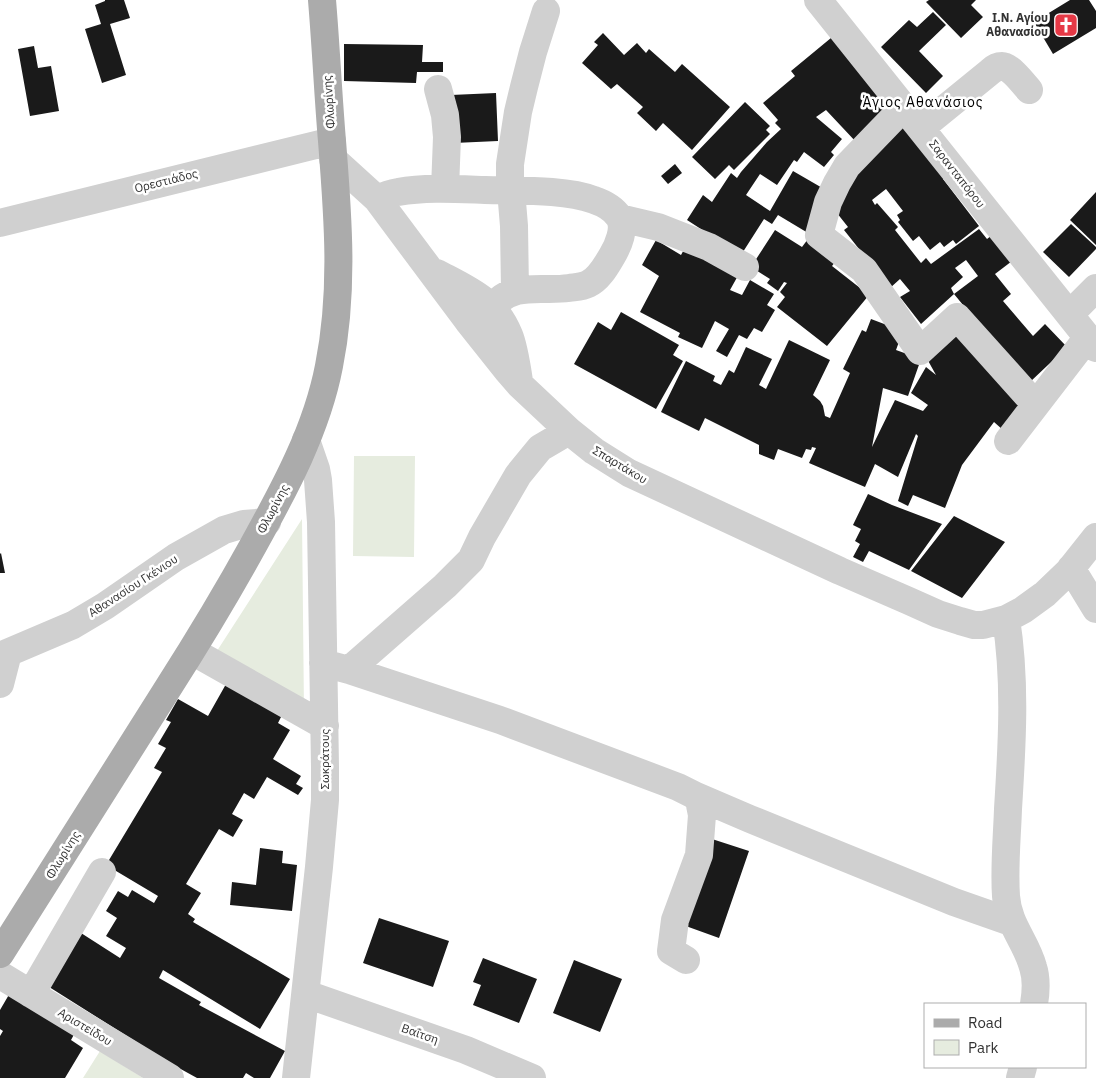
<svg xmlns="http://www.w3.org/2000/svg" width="1096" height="1078" font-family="'IBM Plex Sans',sans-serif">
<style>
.green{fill:#e6ecdf}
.building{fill:#1a1a1a}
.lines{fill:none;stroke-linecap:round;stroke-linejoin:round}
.minor{stroke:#d0d0d0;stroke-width:28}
.major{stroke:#ababab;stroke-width:28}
.labels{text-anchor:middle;stroke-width:5;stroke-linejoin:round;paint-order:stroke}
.poi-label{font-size:12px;font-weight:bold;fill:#333;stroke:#fff;text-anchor:end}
.street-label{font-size:12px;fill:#333;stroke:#fff}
.neighbourhood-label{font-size:14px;letter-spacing:1px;fill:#000;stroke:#fff}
</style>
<rect width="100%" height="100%" fill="#fff"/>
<!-- green -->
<path class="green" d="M354 456H415L414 557 353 556Z
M302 519 304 712 215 654Z
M100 1051 143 1078H83Z"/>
<!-- building -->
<path class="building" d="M105 0H124L130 18 110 24 126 75 102 83 85 29 101 24 95 5 105 1Z
M929 0H976L971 5 983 17 961 38 926 2Z
M1070 0H1089L1096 11V28L1053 54 1034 22Z
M933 12 946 25 919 51 943 76 926 93 881 47 909 20 917 27Z
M603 33 624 55 637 43 646 53 649 49 675 72 682 64 730 107 692 150 663 123 656 131 637 113 643 107 617 84 611 89 582 63 598 45 594 42Z
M837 33 900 105 857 143 826 110 816 117 842 139 831 152 834 155 824 167 804 152 797 162 794 160 777 185 760 174 746 195 770 211 793 171 831 193 808 233 778 215 772 224 764 219 741 255 687 220 703 195 712 202 731 173 737 178 741 172 767 142 781 129 775 123 778 120 763 103 795 76 791 71Z
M344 44 423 45 422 62H443V72H417L416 83 344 81Z
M34 46 38 68 51 66 59 111 30 116 18 49Z
M496 93 498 141 454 143 451 95Z
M745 102 770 126 766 130 770 134 734 170 729 165 715 179 692 157Z
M905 125 946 177 943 179 979 226 956 244 953 240 944 247 940 242 930 250 919 236 913 241 898 222 900 220 897 215 903 211 886 189 872 200 875 205 877 203 898 227 895 230 921 263 926 258 931 264 979 229 987 239 996 232 1016 258 995 274 1011 294 1003 301 1033 336 1045 324 1067 347 1030 382 977 322 954 294 978 276 966 260 955 268 963 277 951 288 954 294 921 324 900 297 910 291 900 279 890 288 844 230 848 227 829 203 836 191Z
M675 164 682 173 668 184 661 176Z
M1096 192V245L1070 220Z
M1071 224 1096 247V249L1069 277 1043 252Z
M775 230 802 247 808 239 839 257 832 266 869 295 827 346 777 307 785 297 780 292 787 283 784 282 778 291 767 283 770 279 751 267Z
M656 240 681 255 687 244 740 272 730 290 742 295 750 280 774 294 767 305 775 310 762 332 754 328 747 339 739 335 727 357 716 351 729 329 715 321 702 348 678 337 680 333 640 312 659 276 642 265Z
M621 312 679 345 673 355 683 361 656 409 574 364 598 322 611 330Z
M871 319 900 330V339L896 350 921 359 908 396 883 388 872 447 895 400 923 411 928 405 911 393 926 367 936 375 926 357 955 328 1028 400 1003 430 994 422 962 465 945 508 913 495 908 506 898 501 918 436 916 434 898 477 875 464 865 487 809 463 816 448 812 447 811 450 806 449 802 458 778 449 774 460 759 454V445L705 418 699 431 661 412 686 361 715 376 713 381 721 385 729 370 734 373 746 347 772 359 759 385 766 389 789 340 830 360 813 395 820 401 823 406 825 416 830 418 850 373 843 369 862 330 866 332Z
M868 494 892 505 942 524 909 570 869 551 863 562 853 557 860 544 855 541 861 529 853 525Z
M954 516 1005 542 962 598 911 571Z
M1 553 5 573H0V554Z
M230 677 285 709 278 723 290 730 273 759 301 776 296 784 303 788 298 795 267 777 254 799 244 793 232 814 243 820 233 837 219 829 186 884 201 893 188 914 195 919 193 922 290 979 260 1029 163 970 159 978 201 1002 199 1005 285 1051 270 1078H254L246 1073 243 1078H197L168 1062 46 985 81 933 120 958 126 948 106 936 117 918 106 911 118 891 128 897 132 890 154 903 158 896 106 865 162 772 154 768 166 748 158 744 171 722 166 720 178 699 208 716Z
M712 839 749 851 719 938 683 925Z
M260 848 283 851 282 863 297 865 292 911 230 905 232 882 256 885Z
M379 918 449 941 433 987 363 963Z
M483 958 537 979 519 1023 473 1005 481 985 473 982Z
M574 960 622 979 600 1032 553 1013Z
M14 986 77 1029 71 1040 83 1048 65 1078H0V1036L3 1031 0 1029V1010Z"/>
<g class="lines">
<!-- minor -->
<path class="minor" d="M818 0 1096 348
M438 89 445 115 447 137 445 189
M904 107 847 166 837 183 828 202 819 235 864 270 920 351 957 317 1035 404
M921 128 991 71C994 68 997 66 1002 66 1010 66 1023 83 1029 90
M333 159 377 199 468 321 507 370 520 385 569 431 594 451 629 473 840 571 909 601 938 614 960 621 974 625H983L1006 619 1023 610 1045 594 1069 571 1096 537
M377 199C383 196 391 193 398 192 426 187 457 189 485 190 517 191 565 189 594 200 603 203 613 208 619 217 626 228 618 246 612 256 606 266 599 279 588 284 582 287 576 287 569 288 540 292 514 281 492 307
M620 218 658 227 709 247 745 267
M0 223 332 141
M437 273C469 290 495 300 509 335 514 347 517 368 519 381
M515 290 514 226 510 178V164L518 112 524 87 533 52 546 11
M1070 314 1096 288
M1008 441 1088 337
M1071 568 1096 609
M1006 619C1016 681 1012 746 1008 809 1007 838 1004 867 1006 896 1008 925 1026 941 1033 967 1037 979 1036 992 1034 1004
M192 651 325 726
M0 656 73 625 105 606 176 557 224 530 244 524 267 522
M323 663 349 670 500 720 678 787 694 795 699 800 702 815 699 855 675 920 671 951 686 960
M349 670 445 586 471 560 482 537 518 475 540 448 569 431
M0 684 8 653
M694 795 750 819 954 902 1011 922
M0 975 170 1078
M31 994 102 872
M306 994 466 1050 532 1078
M296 1078 319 867 325 800V767L321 522 318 480 316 469 306 440
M1020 1078 1023 1067"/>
<!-- major -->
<path class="major" d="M0 954C56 865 112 777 168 688 198 641 227 593 254 544 285 488 317 429 329 366 344 291 338 217 332 141 328 94 326 47 322 0"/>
</g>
<!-- icons -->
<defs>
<g id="church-square" transform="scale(1.25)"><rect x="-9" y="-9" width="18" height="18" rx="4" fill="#e63946" stroke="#fff"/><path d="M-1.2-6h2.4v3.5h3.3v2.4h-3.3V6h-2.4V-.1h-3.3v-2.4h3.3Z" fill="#fff"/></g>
</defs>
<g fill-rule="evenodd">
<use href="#church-square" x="1066" y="25"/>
</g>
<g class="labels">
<!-- poi labels -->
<g class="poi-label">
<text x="1048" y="22">Ι.Ν. Αγίου<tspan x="1048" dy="14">Αθανασίου</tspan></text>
</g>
<!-- street labels -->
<g class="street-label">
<text transform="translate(329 102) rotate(-94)" y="4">Φλωρίνης</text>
<text transform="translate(957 174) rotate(52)" y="4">Σαρανταπόρου</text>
<text transform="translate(166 181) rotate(-14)" y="4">Ορεστιάδος</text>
<text transform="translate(620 465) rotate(31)" y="4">Σπαρτάκου</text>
<text transform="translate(273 509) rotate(-62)" y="4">Φλωρίνης</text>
<text transform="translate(133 586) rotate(-33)" y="4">Αθανασίου Γκένιου</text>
<text transform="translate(325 759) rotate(-90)" y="4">Σωκράτους</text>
<text transform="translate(63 855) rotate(-58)" y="4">Φλωρίνης</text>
<text transform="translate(85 1027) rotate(31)" y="4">Αριστείδου</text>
<text transform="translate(420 1034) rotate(19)" y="4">Βαΐτση</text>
</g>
<!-- neighbourhood labels -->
<g class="neighbourhood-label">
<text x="923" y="107">Άγιος Αθανάσιος</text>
</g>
</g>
<!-- legend -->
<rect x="924" y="1003" width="162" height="65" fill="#ffffff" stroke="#adadad"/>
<rect x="934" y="1019" width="25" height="8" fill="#ababab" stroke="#adadad"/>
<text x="968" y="1028" font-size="15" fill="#333333">Road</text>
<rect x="934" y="1040" width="25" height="15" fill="#e6ecdf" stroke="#adadad"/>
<text x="968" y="1053" font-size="15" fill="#333333">Park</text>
</svg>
